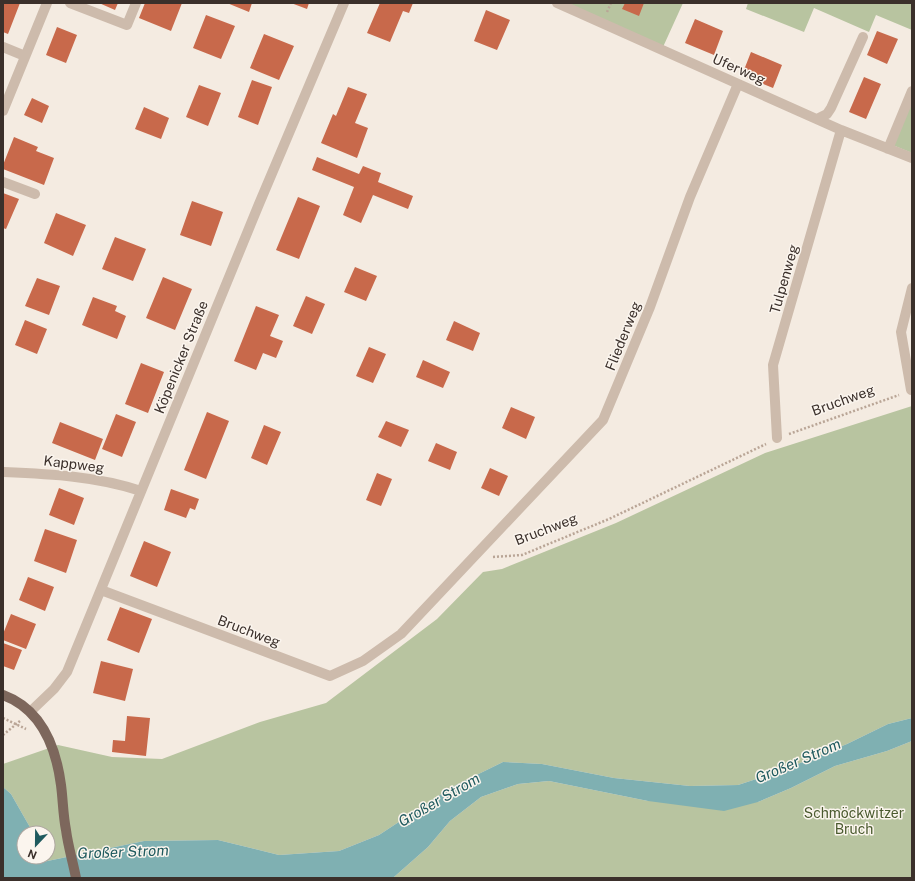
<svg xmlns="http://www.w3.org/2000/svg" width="915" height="881" font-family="'Public Sans',sans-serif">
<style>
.green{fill:#b8c4a0}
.water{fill:#7fb0b2}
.building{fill:#c8694b}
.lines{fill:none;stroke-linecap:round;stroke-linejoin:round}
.path{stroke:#b9a596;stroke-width:2.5;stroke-dasharray:2 2;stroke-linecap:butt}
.minor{stroke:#cdbbac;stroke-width:10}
.major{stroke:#7d675c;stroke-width:10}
.labels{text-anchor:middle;stroke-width:3;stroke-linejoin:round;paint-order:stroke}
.street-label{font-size:14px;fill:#3b302b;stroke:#fbf5ee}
.park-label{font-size:14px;fill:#4a5a2e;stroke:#fbf5ee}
.water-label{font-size:15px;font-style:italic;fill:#1f5a5e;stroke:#fbf5ee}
</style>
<rect width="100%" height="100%" fill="#f4ebe1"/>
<!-- green -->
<path class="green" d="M562 3H683L663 47Z
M748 3H912V30L876 15 869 32 814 8 804 32 746 9Z
M912 89V153L890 144Z
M912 406V718L888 724 847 744 778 772 738 785 690 786 614 778 542 764 503 762 452 787 379 835 339 851 279 855 218 840 144 841 33 864V857H48V833H31V829L11 794 3 787V764L58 745 112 757 162 759 260 722 326 703 437 619 483 572 502 569 616 523 765 453Z
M912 741V878H299L394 877 428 847 450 821 481 797 518 784 549 781 648 801 758 802 791 788 835 766 887 751Z"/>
<!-- water -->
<path class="water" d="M912 718V741L887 751 835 766 791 788 758 802 724 811 648 801 549 781 518 784 481 797 450 821 428 847 394 877 299 878H177L152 877 146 878H3V787L11 794 31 829V833H24V857H33V864L144 841 218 840 279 855 339 851 379 835 452 787 503 762 542 764 614 778 690 786 738 785 778 772 847 744 888 724Z"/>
<!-- building -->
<path class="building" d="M3 3H20L8 34 3 32Z
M99 3H118L115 10Z
M145 3H182L171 31 139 18Z
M227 3H252L249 12Z
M291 3H309L307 9Z
M380 3H413L409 13 403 11 390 42 367 33Z
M625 3H644L639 16 622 9Z
M486 10 510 20 497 50 474 41Z
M206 15 235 26 221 59 193 48Z
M695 19 723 31 714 55 685 43Z
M57 27 77 35 66 63 46 55Z
M877 31 898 39 887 64 867 55Z
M264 34 294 46 279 80 250 68Z
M751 52 782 65 773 88 742 75Z
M864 77 881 84 866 119 849 112Z
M252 80 272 87 258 125 238 117Z
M199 85 221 93 208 126 186 117Z
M348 87 367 94 355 123 368 128 357 158 321 143 333 114 336 116Z
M32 98 49 106 42 123 24 115Z
M144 107 169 118 161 139 135 129Z
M14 137 38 147 36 151 54 158 44 185 3 169V165Z
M317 157 359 174 363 166 381 173 378 182 413 196 408 209 373 195 361 223 343 215 354 187 312 170Z
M3 193 19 199 6 229 3 228Z
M298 197 320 206 299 259 276 250Z
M192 201 223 212 211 246 180 235Z
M56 213 86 225 73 256 44 243Z
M115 237 146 249 133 281 102 269Z
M355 267 377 276 366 301 344 292Z
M163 277 192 289 175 330 146 318Z
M37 278 60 286 49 315 25 306Z
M306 296 325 304 312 334 293 326Z
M93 297 117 306 115 311 126 316 117 339 82 325Z
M256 306 279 315 270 336 283 341 276 358 263 353 256 370 234 361Z
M25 320 47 329 37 354 15 345Z
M454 321 480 333 473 351 446 340Z
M369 347 386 354 373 383 356 376Z
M423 360 450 372 443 388 416 377Z
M141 363 164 372 148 413 125 404Z
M511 407 535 417 526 439 502 428Z
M207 412 229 421 206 479 184 470Z
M116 414 136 422 122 457 102 449Z
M386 421 409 430 401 447 378 437Z
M60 422 103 439 95 460 52 443Z
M264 425 281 432 267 465 251 458Z
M436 443 457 452 450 470 428 461Z
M490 468 508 476 499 496 481 488Z
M377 473 392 479 381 506 366 500Z
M59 488 84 498 74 525 49 515Z
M171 489 199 499 195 510 190 508 186 518 164 510Z
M45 529 77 540 66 573 34 561Z
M144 541 171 552 157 587 130 576Z
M28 577 54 587 45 611 19 600Z
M120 607 152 619 139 653 107 640Z
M11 614 36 624 26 649 3 640V634Z
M3 643 22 650 14 670 3 666Z
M101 661 133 669 125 701 93 693Z
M127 716 150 718 146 756 112 752 113 740 125 741Z"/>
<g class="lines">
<!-- path -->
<path class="path" d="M607 12 611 3
M789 434 899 395
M493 557 522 555 609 519 766 444
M3 718 26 729
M3 735 20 721"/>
<!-- minor -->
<path class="minor" d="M70 3 127 25 136 3
M557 3 841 130 912 158
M3 47 25 56
M3 111 47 3
M817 119 827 114 831 108 863 37
M888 149 912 91
M3 182 35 194
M911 390 901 332 912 288
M777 438 773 365 841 130
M3 472C49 474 97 476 141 491
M101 590 330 676 363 661 401 634 603 420 650 307 690 197 738 84
M31 711 54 689 67 672 259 204 344 3"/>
<!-- major -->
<path class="major" d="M3 695C41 709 56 747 61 785 63 800 63 815 66 830 68 846 73 862 76 878"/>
</g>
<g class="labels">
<!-- street labels -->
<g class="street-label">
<text transform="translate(739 69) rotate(24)" y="5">Uferweg</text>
<text transform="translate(784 279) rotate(-74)" y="5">Tulpenweg</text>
<text transform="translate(623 336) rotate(-68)" y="5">Fliederweg</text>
<text transform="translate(181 357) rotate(-68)" y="5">Köpenicker Straße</text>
<text transform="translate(843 400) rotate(-20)" y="5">Bruchweg</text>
<text transform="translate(74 464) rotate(7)" y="5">Kappweg</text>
<text transform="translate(546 529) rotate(-21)" y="5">Bruchweg</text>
<text transform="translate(249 631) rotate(21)" y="5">Bruchweg</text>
</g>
<!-- park labels -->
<g class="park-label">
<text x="854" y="818">Schmöckwitzer<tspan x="854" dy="16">Bruch</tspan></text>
</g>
<!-- water labels -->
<g class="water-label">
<text transform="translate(798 761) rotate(-23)" y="5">Großer Strom</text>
<text transform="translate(439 800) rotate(-30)" y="5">Großer Strom</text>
<text transform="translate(123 852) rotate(-2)" y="5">Großer Strom</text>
</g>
</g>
<!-- border -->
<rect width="915" height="881" fill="none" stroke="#3b302b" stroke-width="8"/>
<!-- north arrow -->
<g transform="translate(36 845) rotate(202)"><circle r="19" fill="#fbf5ee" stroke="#aea6a0"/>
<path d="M0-3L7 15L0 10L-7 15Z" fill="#1f5a5e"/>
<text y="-6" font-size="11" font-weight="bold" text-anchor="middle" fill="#3b302b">N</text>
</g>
</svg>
